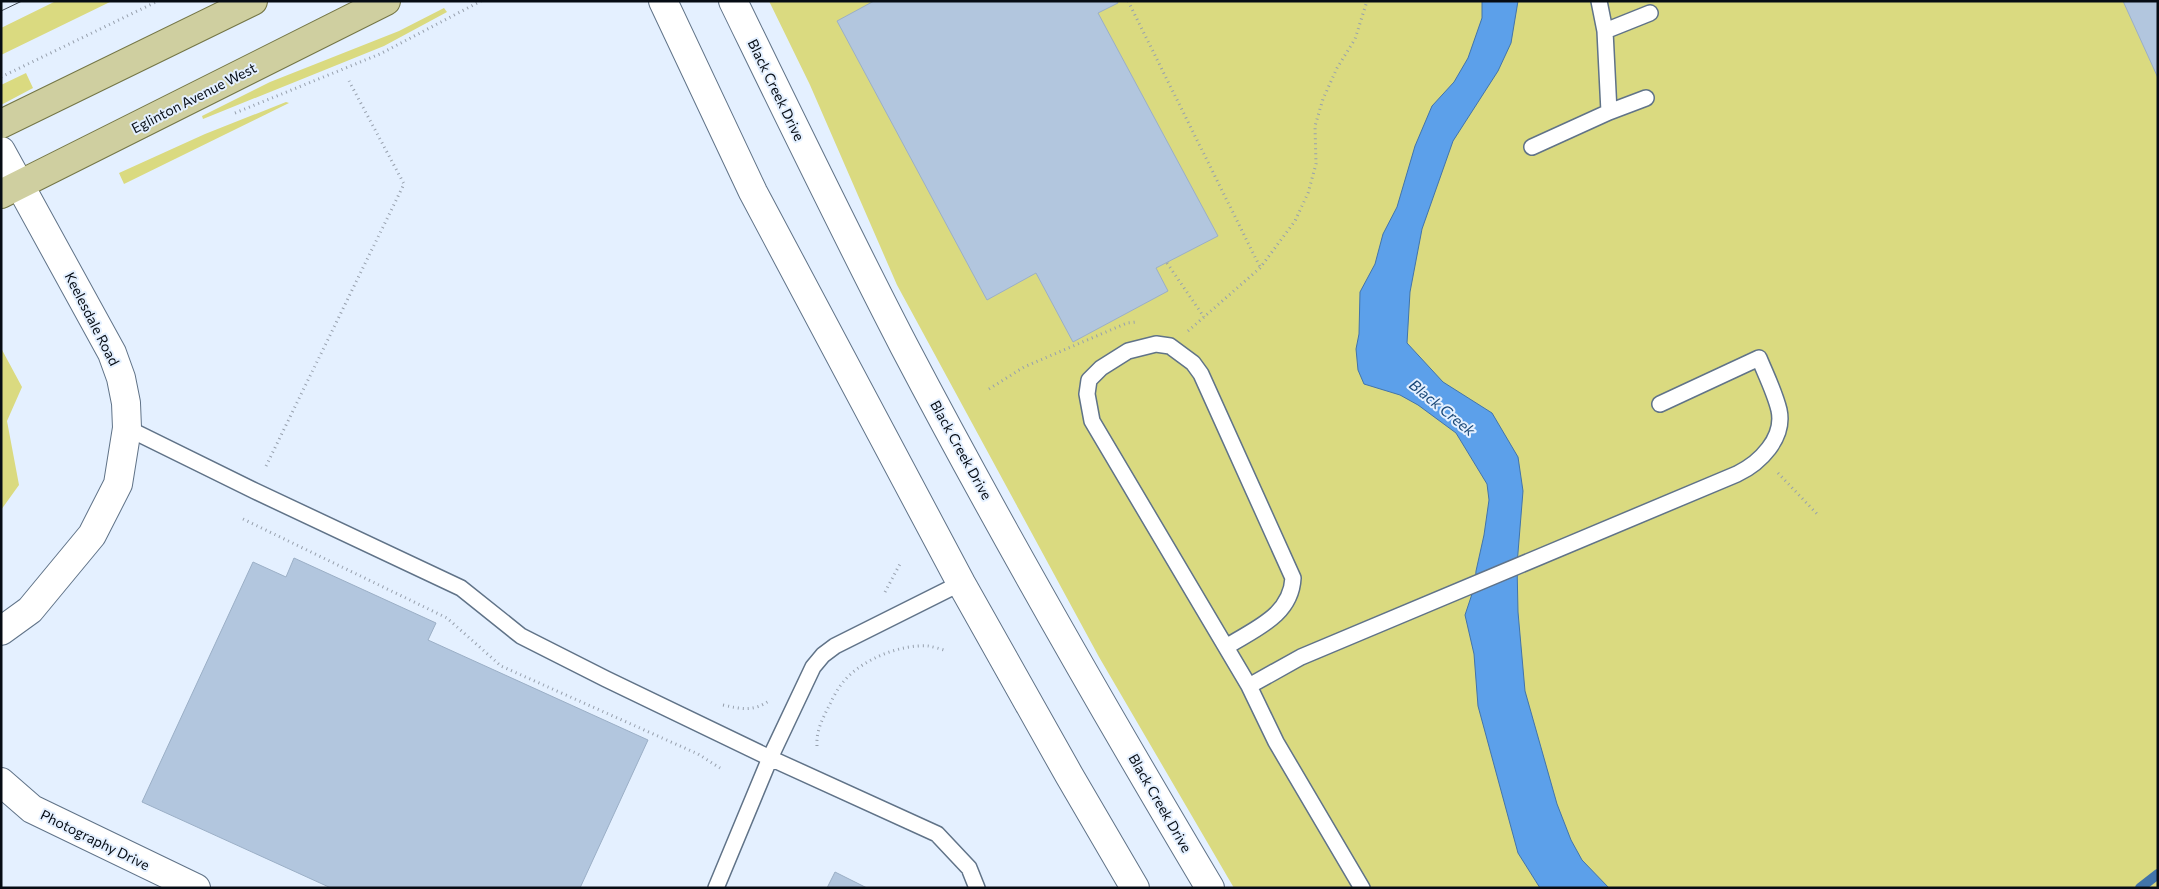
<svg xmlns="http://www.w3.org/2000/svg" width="2159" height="889" font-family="Commissioner,sans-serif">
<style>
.green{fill:#dada80}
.water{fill:#5ca0ea;stroke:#4274aa}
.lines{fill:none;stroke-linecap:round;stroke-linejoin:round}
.stream{stroke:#4274aa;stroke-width:10}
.building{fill:#b2c6de;stroke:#9bafc6}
.lane-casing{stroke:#607388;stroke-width:18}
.street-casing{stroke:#607388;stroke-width:30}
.secondary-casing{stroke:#607388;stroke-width:30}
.primary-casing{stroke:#747646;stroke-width:30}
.path{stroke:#97a0ad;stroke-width:3;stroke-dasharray:1 4;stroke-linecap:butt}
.lane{stroke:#fff;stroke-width:15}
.street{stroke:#fff;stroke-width:28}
.secondary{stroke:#fff;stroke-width:28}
.primary{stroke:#cfcfa0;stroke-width:28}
.tram{stroke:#424a53;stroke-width:1}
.labels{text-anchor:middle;stroke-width:4;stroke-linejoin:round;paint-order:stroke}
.street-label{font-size:14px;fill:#060c14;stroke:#e4f0ff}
.water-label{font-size:15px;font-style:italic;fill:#184777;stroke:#e4f0ff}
</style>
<rect width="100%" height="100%" fill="#e4f0ff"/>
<!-- green -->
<path class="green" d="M56 1H112L1 55V28Z
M769 1H2158V888H1234L1099 657 897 285 810 85Z
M444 8 447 12 384 46 203 119 202 116 270 82 399 31Z
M26 73 33 88 1 105V85Z
M286 102 289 103 124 184 119 173 205 134Z
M1 348 22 387 7 421 19 485 1 510Z"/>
<!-- water -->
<path class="water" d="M1482 1H1518L1511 43 1498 71 1453 141 1422 229 1410 292 1407 343 1443 382 1492 413 1518 457 1523 491 1517 565 1518 612 1525 691 1557 804 1571 840 1582 860 1609 888H1540L1518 853 1478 706 1474 654 1465 615 1475 585 1476 571 1484 535 1489 500 1487 484 1456 433 1418 405 1400 395 1364 384 1358 370 1356 349 1359 334 1360 292 1375 264 1383 234 1397 207 1415 146 1432 106 1454 82 1468 58 1482 18Z"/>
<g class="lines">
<!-- stream -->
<path class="stream" d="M2140 888 2158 874"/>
</g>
<!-- building -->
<path class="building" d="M874 1H1117L1118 3 1098 13 1218 236 1156 268 1168 291 1073 342 1036 273 987 300 837 21Z
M2123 1H2158V78Z
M294 558 436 623 428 640 648 740 580 888H331L142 802 253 562 286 577Z
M835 872 867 888H827Z"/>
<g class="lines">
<!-- lane casing -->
<g class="lane-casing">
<path id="lane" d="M1599 1 1605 31 1650 13
M1605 31 1609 112
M1532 147 1609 112 1646 98
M127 428 255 491 461 588 521 636 606 679 770 758 937 834 969 868 977 888
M1226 647C1254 629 1291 616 1293 578L1201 374 1193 363 1170 346 1156 344 1128 351 1101 368 1089 380 1087 394 1092 421 1249 686 1276 742 1362 888
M1249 686 1301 657 1737 474C1760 463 1785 438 1779 410 1775 393 1766 375 1759 358L1660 404
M716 888 770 758 813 667 823 655 835 646 961 583"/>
</g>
<!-- street casing -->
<g class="street-casing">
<path id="street" d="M1 151 112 353 121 378 126 403 127 428 118 484 92 535 30 610 1 631
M1 782 32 809 196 888"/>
</g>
<!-- secondary casing -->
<g class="secondary-casing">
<path id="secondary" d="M663 1 753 192 961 583 1069 775 1135 888
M733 1C789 116 845 232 904 346 1000 529 1104 710 1210 888"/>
</g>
<!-- primary casing -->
<g class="primary-casing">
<path id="primary" d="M1 124 253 1
M1 194 386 1"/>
</g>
<!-- path -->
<path class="path" d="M1128 1 1260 267
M1 77 158 1
M235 113 380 54 481 1
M1167 263 1204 317
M1188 331 1260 268 1295 221 1308 193 1316 164 1315 126 1323 99 1337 68 1355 39 1367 1
M989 389 1024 367 1127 323 1137 322
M266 466 404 184 349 81
M1778 473 1819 516
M243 519 447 618 501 666 698 754 720 768
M885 592 901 562
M723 705C741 709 754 712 770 700
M817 746C816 731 822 720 829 706 833 698 838 687 845 680 863 659 901 644 928 646 934 647 941 649 947 651"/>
<!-- lane -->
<use href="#lane" class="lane"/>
<!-- street -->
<use href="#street" class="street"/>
<!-- secondary -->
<use href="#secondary" class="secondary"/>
<!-- primary -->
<use href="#primary" class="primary"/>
<!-- tram -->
<path class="tram" d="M1 11 22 1"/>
</g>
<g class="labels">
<!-- street labels -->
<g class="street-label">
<text transform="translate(776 90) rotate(64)" y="5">Black Creek Drive</text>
<text transform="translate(194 98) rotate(-27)" y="5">Eglinton Avenue West</text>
<text transform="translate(92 319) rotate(63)" y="5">Keelesdale Road</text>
<text transform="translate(961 450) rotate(61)" y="5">Black Creek Drive</text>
<text transform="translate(1160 803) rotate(60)" y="5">Black Creek Drive</text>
<text transform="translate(95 840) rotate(26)" y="5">Photography Drive</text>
</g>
<!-- water labels -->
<g class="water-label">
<text transform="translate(1442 408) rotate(39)" y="5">Black Creek</text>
</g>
</g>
<!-- border -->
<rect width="2159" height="889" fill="none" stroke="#060c14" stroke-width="5"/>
</svg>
